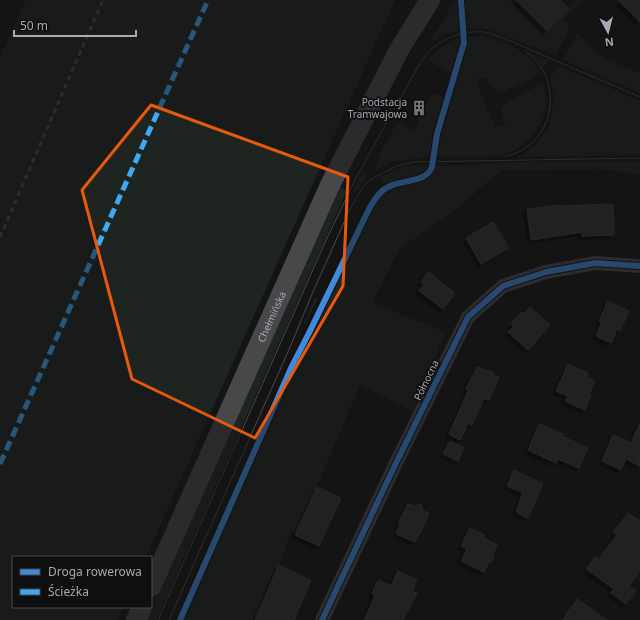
<svg xmlns="http://www.w3.org/2000/svg" width="640" height="620" font-family="'Noto Sans',sans-serif">
<style>
.green{fill:#1e2420}
.building{fill:#333336;stroke:#3d3e41;filter:url(#shadow)}
.lines{fill:none;stroke-linecap:round;stroke-linejoin:round}
.minor{stroke:#494a4d;stroke-width:14}
.secondary{stroke:#48484b;stroke-width:20}
.tram{stroke:#4a4b4d;stroke-width:1}
.rail{stroke:#4a4b4d;stroke-width:3;stroke-dasharray:5 4;stroke-linecap:butt}
.quiet{stroke:#3fa9f5;stroke-width:5;stroke-dasharray:10 5;stroke-linecap:butt}
.cycleway-casing{stroke:#0f0f10;stroke-width:8}
.cycleway{stroke:#408adc;stroke-width:6}
.marked{fill:none;stroke:#e8590c;stroke-width:3;stroke-linejoin:round}
.labels{text-anchor:middle;stroke-width:3.5;stroke-linejoin:round;paint-order:stroke}
.poi-label{font-size:10px;fill:#a7a9b4;stroke:#0f0f10;text-anchor:end}
.street-label{font-size:10px;fill:#a7a9b4;stroke:#0f0f10}
</style>
<defs>
<filter id="shadow"><feDropShadow dx="-3.5" dy="3.5" stdDeviation="0" flood-color="#0009"/></filter>
</defs>
<rect width="100%" height="100%" fill="#141415"/>
<!-- green -->
<path class="green" d="M26 0H395L146 557H13V607H123L117 620H0V58Z
M455 0H457L459 30 441 36 429 44Z
M463 0H510L518 9 522 6 547 31 569 9 568 8 575 0H584L564 19 570 27 556 55 494 32 486 29 465 28Z
M577 33 603 58 640 73V93L563 60Z
M482 36C498 39 519 47 530 59 533 63 536 68 539 73L531 79 503 92 492 87 485 77 476 80 495 128 505 124C504 119 500 114 501 109 503 101 535 88 543 83 555 119 527 155 490 157H436L439 134 467 46 466 37Z
M460 37 461 45 450 73 428 60C439 48 445 43 460 37Z
M528 51 549 61 543 68 538 61Z
M559 66 640 101V155L519 157 524 154 536 144 549 127 554 100 550 77Z
M432 93 444 97 433 134 429 157 391 162 376 171 374 170 380 153 396 125 398 123 414 130Z
M640 161V175L603 169 501 171 450 214 399 249 372 303 446 332 413 411 360 385 317 487 296 534 291 532 279 565 255 620H183C240 483 304 349 368 215 376 202 383 189 399 184 408 181 417 181 426 178L430 175 434 166 525 162Z
M410 166H427V171L422 174 397 179 386 185 380 177 399 168Z
M363 169 367 177 354 195 352 194Z
M340 187 347 190 156 620H147Z
M315 298 318 299 301 331Z"/>
<!-- building -->
<path class="building" d="M516 0H560L569 9 547 31Z
M618 0H640V22Z
M613 204 614 235 582 236V232L531 240 527 209 558 205V206Z
M493 222 509 248 481 264 466 238Z
M428 272 455 293 443 309 419 291 424 285 421 282Z
M608 301 629 311 620 331 617 329 611 343 596 336 602 322 599 321Z
M530 307 550 325 528 350 508 332 514 326 511 324 522 312 524 314Z
M568 364 588 373 586 377 595 381 589 394 591 395 585 410 565 401 568 396 556 391Z
M477 367 487 371 489 370 494 373 495 376 499 377 489 400 484 398 472 425 468 423 460 440 449 434 468 391 466 389Z
M640 423V466L626 459 621 470 602 461 613 435 631 443Z
M539 424 563 434 562 436 588 448 579 468 558 459 556 463 528 450Z
M450 441 464 447 458 461 443 454Z
M514 470 543 484 528 518 516 512 523 493 507 486Z
M317 487 341 498 319 546 295 535Z
M408 504 414 506 421 504 423 511 429 513 420 534H419L415 542 396 534 400 525 398 524Z
M628 513 640 521V571L629 586 636 591 626 604 611 593 614 589 586 569 595 557 599 559 617 535 613 532Z
M470 528 485 535 483 538 497 545 493 554 494 557 491 562 488 563 484 572 461 561 467 549 461 546Z
M279 565 311 580 294 620H255Z
M398 571 417 580 412 591 417 593 403 620H364L375 596 372 594 378 580 391 586Z
M577 599 586 605 607 620H562Z"/>
<g class="lines">
<!-- minor -->
<path class="minor" d="M322 620 396 463 468 317 503 286 546 272 595 263 640 266"/>
<!-- secondary -->
<g class="secondary">
<path id="s1" d="M151 587 330 185 399 50 430 0"/>
<path d="M136 620 142 607"/>
</g>
<!-- tram -->
<path class="tram" d="M506 156C542 149 559 110 546 77 542 66 534 58 525 51
M158 620 327 238 358 174 420 63C434 41 458 30 484 32 490 33 496 36 501 37L640 97
M169 620 291 345 312 294 350 209 364 185 375 177 397 166 414 162 640 158"/>
<!-- rail -->
<path class="rail" d="M0 237 103 0"/>
<!-- quiet -->
<path class="quiet" d="M0 464 208 0"/>
<!-- cycleway casing -->
<g class="cycleway-casing">
<path id="cycleway" d="M180 620 292 366 309 333 370 207C375 199 380 191 388 187 403 179 426 183 432 167L437 134 464 43 461 0
M322 620 396 463 468 317 503 286 546 272 595 263 640 266"/>
</g>
<!-- cycleway -->
<use href="#cycleway" class="cycleway"/>
</g>
<!-- marked area -->
<path d="M0 0H640V620H0ZM151 105 348 177 343 286 255 438 132 379 82 190Z" fill="#141415" fill-opacity=".55" fill-rule="evenodd"/>
<path class="marked" d="M151 105 348 177 343 286 255 438 132 379 82 190Z"/>
<!-- icons -->
<defs>
<g id="building-bare" transform="scale(1.2)"><path d="M-4-6H4V6H1V3H-1V6H-4ZM-2.5-4.3h1.7v1.8h-1.7ZM.8-4.3h1.7v1.8H.8ZM-2.5-1h1.7V.8h-1.7ZM.8-1h1.7V.8H.8Z" fill="#74757c" stroke="#0f0f10" stroke-width="2.5" paint-order="stroke"/></g>
</defs>
<g fill-rule="evenodd">
<use href="#building-bare" x="419" y="108"/>
</g>
<g class="labels">
<!-- poi labels -->
<g class="poi-label">
<text x="407" y="106">Podstacja<tspan x="407" dy="12">Tramwajowa</tspan></text>
</g>
<!-- street labels -->
<g class="street-label">
<text dy="4" stroke="none"><textPath href="#s1" startOffset="296">Chełmińska</textPath></text>
<text transform="translate(426 380) rotate(-64)" y="4">Północna</text>
</g>
</g>
<!-- legend -->
<rect x="12" y="556" width="140" height="52" fill="#0f0f10" stroke="#4c4d52"/>
<rect x="20" y="569" width="20" height="6" fill="#408adc" stroke="#4c4d52"/>
<text x="48" y="576" font-size="12" fill="#a7a9b4">Droga rowerowa</text>
<rect x="20" y="589" width="20" height="6" fill="#3fa9f5" stroke="#4c4d52"/>
<text x="48" y="596" font-size="12" fill="#a7a9b4">Ścieżka</text>
<!-- north arrow -->
<g transform="translate(608 32) rotate(173)" stroke="#0f0f10" stroke-width="3" paint-order="stroke">
<path d="M0-3L7 15L0 10L-7 15Z" fill="#a7a9b4"/>
<text y="-6" font-size="11" font-weight="bold" text-anchor="middle" fill="#a7a9b4">N</text>
</g>
<!-- scale -->
<path d="M14 30v6h122v-6" fill="none" stroke="#a7a9b4" stroke-width="2"/>
<text x="20" y="30" font-size="12" fill="#a7a9b4" stroke="#0f0f10" stroke-width="3" paint-order="stroke">50 m</text>
</svg>
